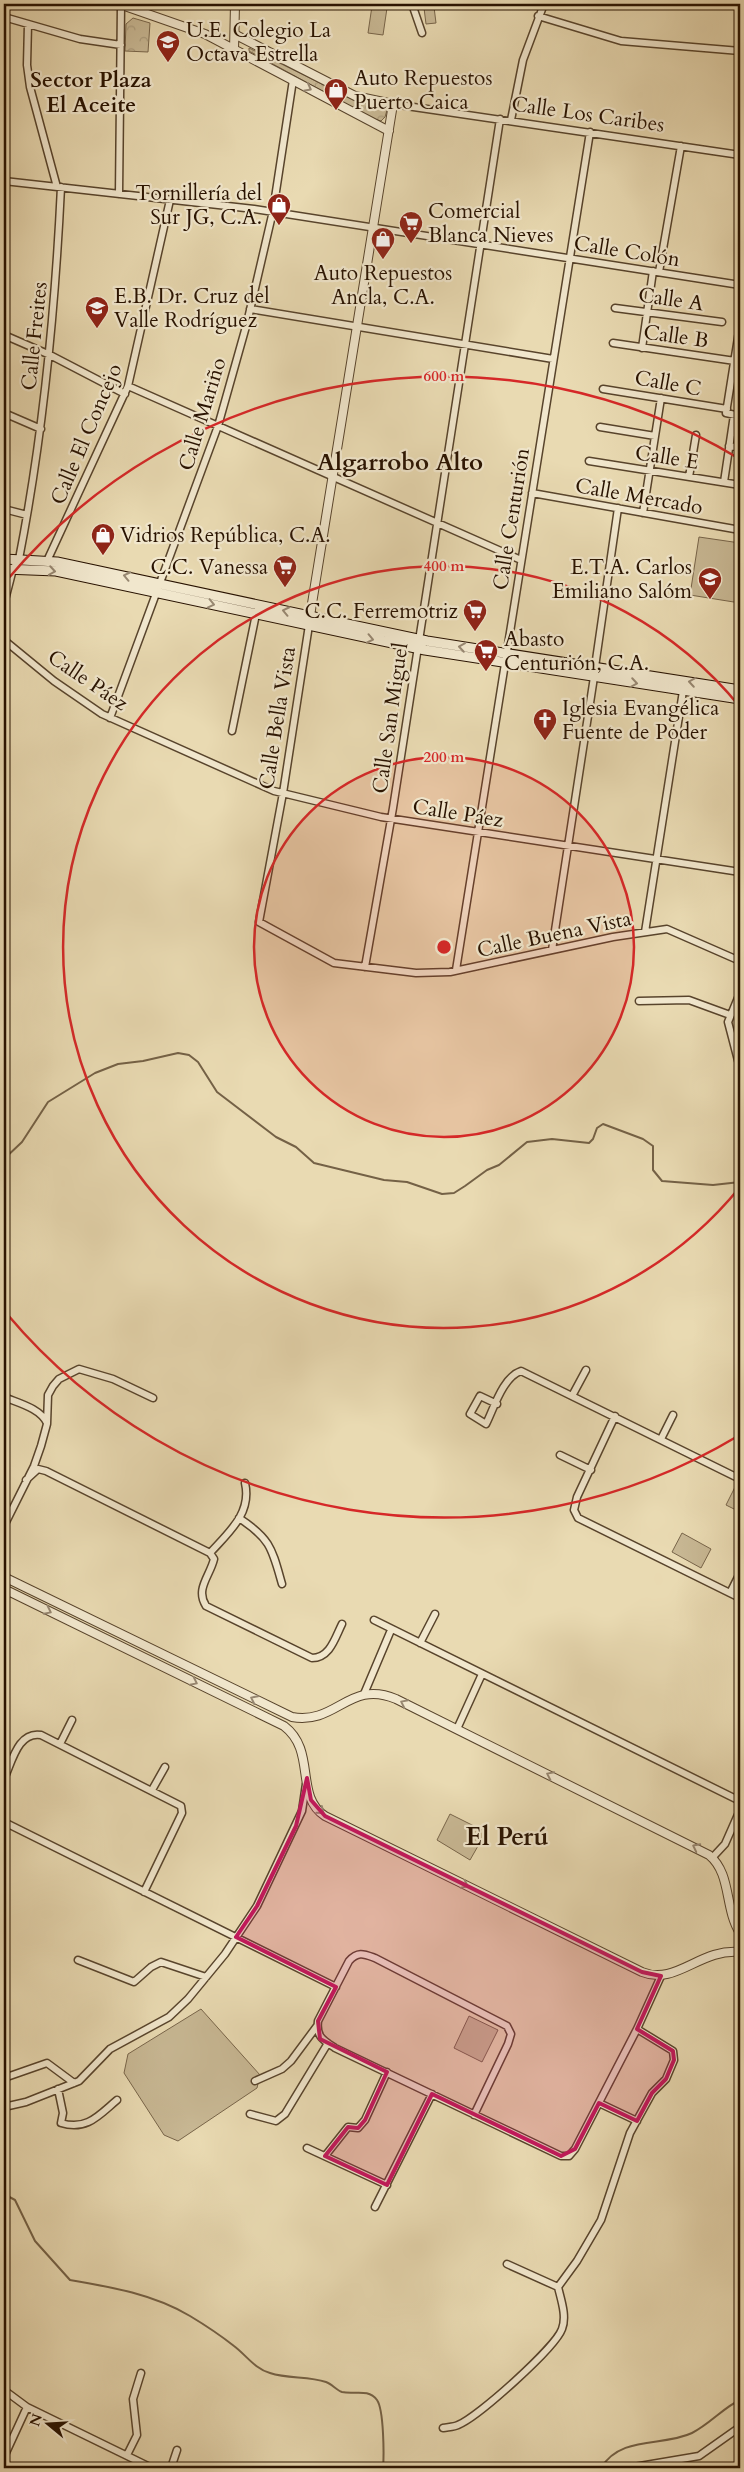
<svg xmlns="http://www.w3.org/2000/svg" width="744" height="2472" font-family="Cardo,serif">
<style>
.forest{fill:url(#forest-crowns);stroke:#78654a}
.garden{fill:#c8b894;stroke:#78654a}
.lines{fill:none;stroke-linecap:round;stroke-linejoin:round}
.stream{stroke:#746146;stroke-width:2}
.minor-casing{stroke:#58442c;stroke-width:9}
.tertiary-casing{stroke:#58442c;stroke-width:10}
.secondary-casing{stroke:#281200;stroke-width:11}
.minor{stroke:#f1e7cd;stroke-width:6}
.tertiary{stroke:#f1e7cd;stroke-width:8}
.secondary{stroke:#f1e7cd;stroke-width:9}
.oneway{stroke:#978771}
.marked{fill:#c2185b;fill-opacity:0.2;stroke:#c2185b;stroke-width:4;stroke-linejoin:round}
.ring{fill:none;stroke:#d62828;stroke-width:2.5}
.labels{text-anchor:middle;stroke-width:4.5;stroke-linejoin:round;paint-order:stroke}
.poi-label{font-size:21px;fill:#281200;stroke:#f1e7cd;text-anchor:start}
.street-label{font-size:21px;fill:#281200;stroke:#f1e7cd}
.neighbourhood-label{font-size:22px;font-weight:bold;fill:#281200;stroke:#f1e7cd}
.quarter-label{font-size:24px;font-weight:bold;fill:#281200;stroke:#f1e7cd}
.district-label{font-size:26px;font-weight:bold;fill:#281200;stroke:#f1e7cd}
.centre{fill:#d62828;stroke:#f1e7cd;stroke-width:2.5}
.ring-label{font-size:15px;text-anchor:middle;font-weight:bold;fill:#d62828;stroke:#f1e7cd;stroke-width:4.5;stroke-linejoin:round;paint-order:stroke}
</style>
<defs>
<pattern id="forest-crowns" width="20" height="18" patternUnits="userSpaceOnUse" patternTransform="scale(1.25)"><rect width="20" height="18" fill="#c8b894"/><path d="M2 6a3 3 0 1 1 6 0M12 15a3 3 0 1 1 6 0" fill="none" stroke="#ac9d7e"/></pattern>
</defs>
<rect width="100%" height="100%" fill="#e9dab2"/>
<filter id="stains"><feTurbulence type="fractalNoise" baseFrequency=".004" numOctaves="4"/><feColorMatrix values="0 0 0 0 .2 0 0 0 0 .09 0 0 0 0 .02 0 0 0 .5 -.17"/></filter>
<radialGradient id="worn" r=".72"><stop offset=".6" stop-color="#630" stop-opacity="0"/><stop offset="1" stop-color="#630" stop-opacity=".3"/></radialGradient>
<!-- forest -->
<path class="forest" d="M133 18 150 23 148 52 125 51 126 24Z
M249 48 350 98 380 105 387 110 385 117 381 121 374 119 249 51Z"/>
<!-- garden -->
<path class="garden" d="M372 6 387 8 383 35 368 33Z
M434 7 436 23 426 24 424 8Z
M699 537 740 543V603L690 595Z
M735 1487 740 1490V1512L726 1505Z
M682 1533 711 1549 701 1568 672 1552Z
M450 1814 486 1832 470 1860 437 1840Z
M201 2009 260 2075 257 2088 178 2141 164 2135 124 2073 128 2054Z
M469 2016 498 2030 482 2062 454 2048Z"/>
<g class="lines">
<!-- stream -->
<path class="stream" d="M4 1159 22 1142 48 1102 95 1073 118 1064 143 1061 178 1053 189 1055 198 1062 217 1092 276 1137 296 1147 314 1163 384 1180 407 1182 442 1194 454 1193 465 1186 487 1170 499 1165 527 1142 552 1139 589 1143 593 1139 597 1128 603 1124 643 1139 653 1146V1170L662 1181 713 1185 740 1182
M4 2194 15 2200 35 2241 70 2280C111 2287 153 2294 190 2316 205 2325 220 2335 234 2346 246 2355 255 2369 270 2373 288 2379 308 2376 326 2382 332 2384 336 2390 342 2392 354 2395 368 2388 377 2400 384 2410 384 2456 383 2468
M601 2468C621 2435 663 2447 692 2433 710 2424 724 2407 740 2400"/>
<!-- minor casing -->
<g class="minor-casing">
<path id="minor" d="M412 4 422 33
M538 16 621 41 740 51
M4 17 80 39 121 45
M28 24 27 65 30 87 57 187
M393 104 740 155
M511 120 523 60 544 4
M4 181 254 209 740 285
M119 194 121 4
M659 272 681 146
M615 308 722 322
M250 309 553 359
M740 325 726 413 740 416
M4 335 50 355 125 394
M613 343 735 361
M642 348 653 271
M128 386 521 560
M603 389 727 409
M4 413 41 429
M600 427 655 436
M729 446 740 447
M589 461 740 485
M689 477 696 435
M724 482 734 415
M532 493 740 530
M4 509 27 515
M643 513 661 398
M47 561 128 386 170 200
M4 604 13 569 19 559C43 436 55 313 61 187
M309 625 283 793 259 922 334 963 416 973 450 972 613 937 667 929 740 961
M4 640 54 681 102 714 274 791 381 817 740 872
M595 667 618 508
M110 718 218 426 247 323 273 211 293 80
M232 731 256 614
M645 932 683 691
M552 950 594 677
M365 967 393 808 500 119
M456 970 590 132
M740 993 728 1022 740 1068
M639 1001 689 1000 730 1015
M572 1396 586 1370
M4 1397C18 1403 40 1408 47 1423
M497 1404 480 1396 470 1414 486 1424C494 1408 503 1377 521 1371L740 1479
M615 1416 577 1497 574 1510 578 1518 740 1598
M661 1439 673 1415
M560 1455 591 1470
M26 1480 38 1469 46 1471 210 1553 214 1559C210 1576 195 1589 206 1606L312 1658C330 1658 335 1638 342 1624
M239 1518C271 1539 272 1549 282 1584
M4 1526 34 1466 41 1446 47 1424 48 1395 53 1386 59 1379 79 1369 113 1379 153 1398
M210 1553C229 1532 252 1513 245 1483
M730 1593 740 1573
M374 1620 740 1801
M420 1643 435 1614
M364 1694 391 1630
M457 1729 482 1674
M60 1744 72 1720
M4 1779C12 1762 18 1731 41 1735L181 1806 182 1813 144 1892
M152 1790 165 1767
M4 1822 336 1987
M712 1858 725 1844 740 1810
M78 1960 134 1982 151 1967 161 1962 206 1977
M4 2078 47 2063 74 2083
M255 2081 282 2069 291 2061 317 2026
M58 2089 63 2113 61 2123C87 2131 99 2115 117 2100
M599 2103 637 2121
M4 2107 26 2102 79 2081 110 2049 169 2017 188 1999 225 1954 257 1906 302 1811 306 1784
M250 2114 276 2121 285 2114 328 2043
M474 2115 508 2044 511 2034 507 2026 375 1958C364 1954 358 1951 349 1961L318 2021C316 2037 323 2040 335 2048L561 2156H569L575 2149 637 2029 661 1976
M307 2148 387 2185
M325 2156 348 2127 358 2128 365 2120 387 2072
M375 2207 432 2094
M507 2264 558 2287
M4 2390 27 2407 152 2468
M443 2428C448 2427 454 2427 458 2425 478 2417 555 2348 562 2329 567 2316 561 2300 558 2287L577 2261 601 2220 630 2133 652 2093 666 2079 674 2060 673 2051 637 2029
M127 2455 137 2435 133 2399 141 2373
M4 2457 27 2407
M171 2468 177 2450
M628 2468 699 2456 740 2427"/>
</g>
<!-- tertiary casing -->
<g class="tertiary-casing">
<path id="tertiary" d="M119 4 205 34 389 131
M236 35 355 96 393 104 309 622
M234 50 235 4
M4 1577 292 1717C337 1725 349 1679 396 1699L709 1855C732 1874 724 1908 740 1933
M4 1589 284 1726C317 1751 294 1796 325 1816L642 1972C676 1986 700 1948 740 1952"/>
</g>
<!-- secondary casing -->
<g class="secondary-casing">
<path id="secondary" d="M4 559 57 562 427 641 740 690
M4 569 56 571 425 650 740 699"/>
</g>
<!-- minor -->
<use href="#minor" class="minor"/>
<!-- tertiary -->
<use href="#tertiary" class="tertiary"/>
<!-- secondary -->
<use href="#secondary" class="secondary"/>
</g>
<!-- one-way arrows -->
<defs><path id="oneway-chevron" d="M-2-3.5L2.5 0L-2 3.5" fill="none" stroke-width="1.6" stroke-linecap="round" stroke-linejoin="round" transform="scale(1.25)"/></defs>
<g class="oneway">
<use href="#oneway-chevron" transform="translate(308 88) rotate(28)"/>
<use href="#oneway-chevron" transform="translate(52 571) rotate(9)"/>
<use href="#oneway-chevron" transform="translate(127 576) rotate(-168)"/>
<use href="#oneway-chevron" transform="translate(211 604) rotate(13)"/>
<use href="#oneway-chevron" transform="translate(286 611) rotate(-168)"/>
<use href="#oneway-chevron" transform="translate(370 639) rotate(12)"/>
<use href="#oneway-chevron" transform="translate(462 647) rotate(-171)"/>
<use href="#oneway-chevron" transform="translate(692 682) rotate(-171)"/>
<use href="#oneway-chevron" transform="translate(634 683) rotate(9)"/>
<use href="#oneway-chevron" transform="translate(48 1611) rotate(26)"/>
<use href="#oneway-chevron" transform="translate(194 1682) rotate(26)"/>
<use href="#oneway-chevron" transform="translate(254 1699) rotate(-154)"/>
<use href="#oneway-chevron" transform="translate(404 1703) rotate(-154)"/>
<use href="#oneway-chevron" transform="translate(550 1775) rotate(-154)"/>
<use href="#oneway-chevron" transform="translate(321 1811) rotate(39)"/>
<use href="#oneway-chevron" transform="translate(696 1847) rotate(-153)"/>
<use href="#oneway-chevron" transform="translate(465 1885) rotate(26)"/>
</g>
<!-- marked area -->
<path class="marked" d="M307 1778 311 1800 325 1816 642 1972 661 1976 637 2029 673 2051 674 2060 666 2079 652 2093 637 2121 599 2103 575 2149 561 2156 432 2094 387 2185 325 2156 348 2127 358 2128 365 2120 387 2072 320 2039 318 2021 336 1987 236 1937 257 1906 296 1826Z"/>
<!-- distance rings -->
<circle cx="444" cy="947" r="190" fill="#d62828" fill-opacity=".12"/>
<g class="ring">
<circle cx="444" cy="947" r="190"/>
<path d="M740 1187A381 381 0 1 1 740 707"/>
<path d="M738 1436A571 571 0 0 1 7 1314M7 580A571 571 0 0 1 738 458"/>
</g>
<!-- icons -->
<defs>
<g id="school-pin" transform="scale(1.25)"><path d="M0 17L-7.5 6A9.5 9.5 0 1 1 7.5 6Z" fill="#8f2418" stroke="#f1e7cd"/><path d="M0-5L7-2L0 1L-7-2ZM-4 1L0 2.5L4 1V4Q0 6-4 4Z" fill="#fff"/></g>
<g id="shop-pin" transform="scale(1.25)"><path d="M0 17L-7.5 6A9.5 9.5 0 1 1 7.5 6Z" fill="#8f2418" stroke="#f1e7cd"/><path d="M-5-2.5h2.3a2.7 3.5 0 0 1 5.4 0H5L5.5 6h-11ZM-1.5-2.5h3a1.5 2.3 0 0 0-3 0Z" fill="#fff"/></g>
<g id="supermarket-pin" transform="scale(1.25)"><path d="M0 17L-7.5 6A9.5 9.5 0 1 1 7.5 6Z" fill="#8f2418" stroke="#f1e7cd"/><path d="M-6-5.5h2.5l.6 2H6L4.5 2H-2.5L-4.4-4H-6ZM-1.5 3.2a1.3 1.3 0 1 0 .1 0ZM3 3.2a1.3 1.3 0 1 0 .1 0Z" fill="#fff"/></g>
<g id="church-pin" transform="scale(1.25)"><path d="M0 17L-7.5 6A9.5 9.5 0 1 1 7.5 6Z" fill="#8f2418" stroke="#f1e7cd"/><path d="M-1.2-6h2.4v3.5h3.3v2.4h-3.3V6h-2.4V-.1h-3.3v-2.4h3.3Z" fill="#fff"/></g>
</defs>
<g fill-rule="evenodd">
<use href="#school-pin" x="168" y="42"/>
<use href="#shop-pin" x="336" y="90"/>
<use href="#shop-pin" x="279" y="205"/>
<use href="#supermarket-pin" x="411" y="223"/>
<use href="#shop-pin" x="383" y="239"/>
<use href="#school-pin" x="97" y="308"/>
<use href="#shop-pin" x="103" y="535"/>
<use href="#supermarket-pin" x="285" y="567"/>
<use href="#school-pin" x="710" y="579"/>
<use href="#supermarket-pin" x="475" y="611"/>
<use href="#supermarket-pin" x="486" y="651"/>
<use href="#church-pin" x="545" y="720"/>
</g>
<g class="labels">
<!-- poi labels -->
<g class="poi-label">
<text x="186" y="37">U.E. Colegio La<tspan x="186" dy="24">Octava Estrella</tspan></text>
<text x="354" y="85">Auto Repuestos<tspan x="354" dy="24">Puerto Caica</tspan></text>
<text x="262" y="200" text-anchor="end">Tornillería del<tspan x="262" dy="24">Sur JG, C.A.</tspan></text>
<text x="428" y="218">Comercial<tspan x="428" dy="24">Blanca Nieves</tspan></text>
<text x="383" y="280" text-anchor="middle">Auto Repuestos<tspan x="383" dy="24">Ancla, C.A.</tspan></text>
<text x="114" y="303">E.B. Dr. Cruz del<tspan x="114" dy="24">Valle Rodríguez</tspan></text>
<text x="120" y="542">Vidrios República, C.A.</text>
<text x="268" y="574" text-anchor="end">C.C. Vanessa</text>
<text x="692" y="574" text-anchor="end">E.T.A. Carlos<tspan x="692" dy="24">Emiliano Salóm</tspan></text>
<text x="458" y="618" text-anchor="end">C.C. Ferremotriz</text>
<text x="504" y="646">Abasto<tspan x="504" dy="24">Centurión, C.A.</tspan></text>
<text x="562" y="715">Iglesia Evangélica<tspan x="562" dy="24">Fuente de Poder</tspan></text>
</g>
<!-- street labels -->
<g class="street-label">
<text transform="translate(588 114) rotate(8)" y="7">Calle Los Caribes</text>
<text transform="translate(627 251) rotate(9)" y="7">Calle Colón</text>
<text transform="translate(671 299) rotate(8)" y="7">Calle A</text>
<text transform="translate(34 336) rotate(-84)" y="7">Calle Freites</text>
<text transform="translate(676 336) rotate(8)" y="7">Calle B</text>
<text transform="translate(668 383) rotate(10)" y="7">Calle C</text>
<text transform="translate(202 414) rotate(-73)" y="7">Calle Mariño</text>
<text transform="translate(86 434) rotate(-67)" y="7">Calle El Concejo</text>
<text transform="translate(667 457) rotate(9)" y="7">Calle E</text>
<text transform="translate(639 496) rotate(10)" y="7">Calle Mercado</text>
<text transform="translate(511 519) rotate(-81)" y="7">Calle Centurión</text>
<text transform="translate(88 680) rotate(34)" y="7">Calle Páez</text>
<text transform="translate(277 718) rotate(-81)" y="7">Calle Bella Vista</text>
<text transform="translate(390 718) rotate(-82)" y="7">Calle San Miguel</text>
<text transform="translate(458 813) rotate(9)" y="7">Calle Páez</text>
<text transform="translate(554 934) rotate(-12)" y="7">Calle Buena Vista</text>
</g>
<!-- neighbourhood labels -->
<g class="neighbourhood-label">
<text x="91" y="87">Sector Plaza<tspan x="91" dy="25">El Aceite</tspan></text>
</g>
<!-- quarter labels -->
<g class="quarter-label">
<text x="400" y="470">Algarrobo Alto</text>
</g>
<!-- district labels -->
<g class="district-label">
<text x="507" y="1845">El Perú</text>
</g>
</g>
<circle cx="444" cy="947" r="8" class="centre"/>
<g class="ring-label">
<text x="444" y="381">600 m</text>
<text x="444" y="571">400 m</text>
<text x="444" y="762">200 m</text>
</g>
<!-- margin -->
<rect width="744" height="2472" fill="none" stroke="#e9dab2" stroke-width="20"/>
<rect x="5" y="5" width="734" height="2462" fill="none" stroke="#281200" stroke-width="2.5"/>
<rect x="10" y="10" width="724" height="2452" fill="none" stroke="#281200"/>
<!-- north arrow -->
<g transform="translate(48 2424) rotate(288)" stroke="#f1e7cd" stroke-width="4" paint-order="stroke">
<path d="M0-4L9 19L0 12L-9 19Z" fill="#281200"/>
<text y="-8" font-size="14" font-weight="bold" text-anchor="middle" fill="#281200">N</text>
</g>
<rect width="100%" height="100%" filter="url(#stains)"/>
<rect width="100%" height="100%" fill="url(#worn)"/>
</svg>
